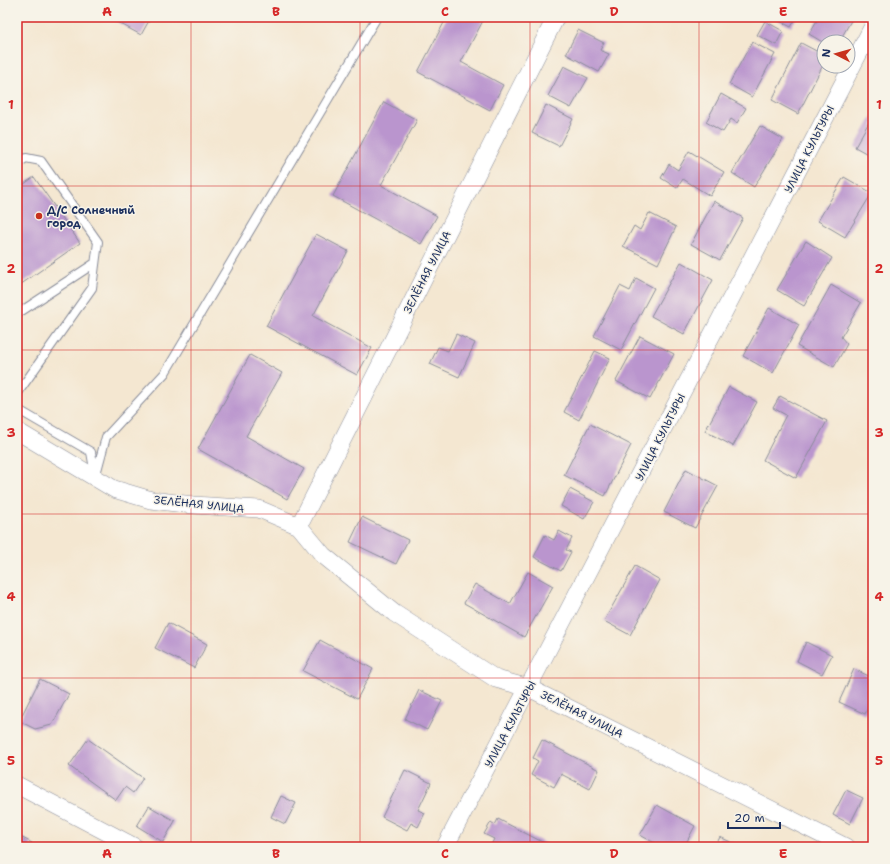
<svg xmlns="http://www.w3.org/2000/svg" width="890" height="864" font-family="'Shantell Sans',sans-serif">
<style>
.building{fill:#ba95ce}
.lines{fill:none;stroke-linecap:round;stroke-linejoin:round}
.service-casing{stroke:#888b98;stroke-width:10}
.minor-casing{stroke:#888b98;stroke-width:18}
.service{stroke:#fff;stroke-width:8}
.minor{stroke:#fff;stroke-width:17}
.grid{fill:none;stroke:#d62828;stroke-width:1;stroke-opacity:0.55}
.poi-dot{fill:#c8321e;stroke:#f7f3e8;stroke-width:1.5}
.labels{text-anchor:middle;stroke-width:3;stroke-linejoin:round;paint-order:stroke}
.street-label{font-size:11px;fill:#1b2f5e;stroke:#f7f3e8}
.poi-label{font-size:11px;font-weight:bold;fill:#1b2f5e;stroke:#f7f3e8;text-anchor:start}
.neatline{fill:none;stroke:#d62828;stroke-width:1.5}
.grid-label{font-size:13px;text-anchor:middle;font-weight:bold;fill:#d62828}
</style>
<rect width="100%" height="100%" fill="#f7f3e8"/>
<filter id="ink" filterUnits="userSpaceOnUse"><feTurbulence type="fractalNoise" baseFrequency=".025" numOctaves="2"/><feDisplacementMap in="SourceGraphic" scale="8" xChannelSelector="R" yChannelSelector="G"/><feConvolveMatrix kernelMatrix="1 2 1 2 8 2 1 2 1" color-interpolation-filters="sRGB"/></filter>
<filter id="wash" filterUnits="userSpaceOnUse"><feTurbulence type="fractalNoise" baseFrequency=".012" numOctaves="4" result="noise"/><feDisplacementMap in="SourceGraphic" scale="16" xChannelSelector="R" yChannelSelector="G"/><feGaussianBlur stdDeviation="0.9" result="paint"/><feColorMatrix in="noise" values="0 0 0 0 0 0 0 0 0 0 0 0 0 0 0 0 0 1.4 0 .05"/><feComposite in="paint" operator="in"/></filter>
<g filter="url(#wash)">
<rect width="100%" height="100%" fill="#f4e7d1"/>
<g id="blocks">
<!-- building -->
<path class="building" d="M108 17H151L141 35Z
M447 17H485L461 62 503 85 490 110 418 72Z
M777 17H797L791 27 776 19Z
M819 17H853L839 42 824 43 809 34Z
M765 21 783 31 776 45 757 35Z
M578 30 604 43 600 50 609 54 599 72 566 54Z
M752 42 775 54 752 97 729 84Z
M801 43 824 55V63L798 114 772 100Z
M564 66 588 78 571 108 548 96Z
M721 94 746 108 737 123 731 119 723 132 706 122Z
M384 102 417 120 381 185 437 216 421 244 333 196Z
M546 105 573 119 559 146 532 133Z
M873 115V157L855 147Z
M760 126 783 139 754 187 732 173Z
M689 151 724 172 710 196 683 179 677 188 661 178 669 164 678 170Z
M34 177 80 243 17 287V189Z
M844 177 872 193 845 237 818 221Z
M714 201 743 218 720 260 691 244Z
M649 213 676 227 658 264 623 246 634 226 640 230Z
M873 227V236L869 234Z
M316 234 348 251 313 316 372 348 357 375 266 326Z
M806 241 832 258 804 306 777 290Z
M681 262 713 280 684 334 651 316Z
M636 278 654 288 621 350 594 336 620 286 630 291Z
M831 285 861 303 841 337 847 344 834 367 797 346Z
M769 308 799 325 773 373 743 356Z
M456 334 475 343 459 377 430 364 438 347 448 351Z
M640 336 674 354 650 399 616 381Z
M595 351 610 358 579 420 564 412Z
M250 355 282 373 246 436 304 469 287 499 198 449Z
M729 387 757 402 733 446 705 431Z
M780 396 827 421 796 478 763 460 786 415 773 408Z
M590 424 631 445 605 496 564 475Z
M686 469 718 486 695 528 664 512Z
M570 489 594 502 584 519 561 506Z
M362 517 408 540 396 564 350 542Z
M559 531 572 538 566 550 571 552 561 571 534 557 545 535 554 540Z
M635 566 660 580 630 635 604 621Z
M528 572 553 586 524 637 464 603 475 584 510 604Z
M168 623 207 644 194 668 155 648Z
M320 640 373 669 357 699 303 671Z
M806 642 832 655 822 674 797 661Z
M854 669 873 678V697L865 714 839 702Z
M40 679 69 694 52 725 35 729 19 721Z
M419 690 442 701 427 730 405 719Z
M88 739 143 778 133 793 125 787 116 800 69 766Z
M542 740 599 770 590 789 561 774 554 787 531 775 538 761 533 758Z
M405 770 431 783 418 810 425 813 418 827 411 823 407 830 382 817Z
M846 790 863 798 850 824 833 815Z
M281 796 296 803 285 824 271 817Z
M657 805 695 826 684 847H662L640 835Z
M149 806 175 821 163 842 137 826Z
M498 819 552 847H490L494 839 484 834 491 822 495 825Z
M17 835 32 843 30 847H17Z
M720 837 741 847H715Z"/>
</g>
</g>
<g filter="url(#ink)">
<use href="#blocks" fill-opacity="0" stroke="#888b98" stroke-width="1"/>
<g class="lines">
<!-- service casing -->
<g class="service-casing">
<path id="service" d="M17 164 26 158 41 161 98 242 92 288 17 394
M17 314 95 263
M17 409 91 452 95 475
M95 478 106 437 165 373 377 17"/>
</g>
<!-- minor casing -->
<g class="minor-casing">
<path id="minor" d="M17 431 114 489 151 500 193 505 259 509 299 526 323 555 394 613 496 679 529 688 846 847
M299 526 556 17
M17 785 135 847
M445 847 873 26"/>
</g>
<!-- service -->
<use href="#service" class="service"/>
<!-- minor -->
<use href="#minor" class="minor"/>
</g>
</g>
<!-- grid -->
<path class="grid" d="M191 17V847M360 17V847M530 17V847M699 17V847M17 186H873M17 350H873M17 514H873M17 678H873"/>
<!-- markers -->
<circle class="poi-dot" cx="39" cy="216" r="4"/>
<g class="labels">
<!-- street labels -->
<g class="street-label">
<text transform="translate(809 149) rotate(-63)" y="4">УЛИЦА КУЛЬТУРЫ</text>
<text transform="translate(427 272) rotate(-63)" y="4">ЗЕЛЁНАЯ УЛИЦА</text>
<text transform="translate(660 437) rotate(-63)" y="4">УЛИЦА КУЛЬТУРЫ</text>
<text transform="translate(199 504) rotate(6)" y="4">ЗЕЛЁНАЯ УЛИЦА</text>
<text transform="translate(582 714) rotate(27)" y="4">ЗЕЛЁНАЯ УЛИЦА</text>
<text transform="translate(510 724) rotate(-62)" y="4">УЛИЦА КУЛЬТУРЫ</text>
</g>
<!-- poi labels -->
<g class="poi-label">
<text x="47" y="214">Д/С Солнечный<tspan x="47" dy="13">город</tspan></text>
</g>
</g>
<!-- margin -->
<rect width="890" height="864" fill="none" stroke="#f7f3e8" stroke-width="44"/>
<!-- north arrow -->
<g transform="translate(836 54) rotate(276)"><circle r="19" fill="#f7f3e8" stroke="#9fa5b1"/>
<path d="M0-3L7 15L0 10L-7 15Z" fill="#c8321e"/>
<text y="-6" font-size="11" font-weight="bold" text-anchor="middle" fill="#1b2f5e">N</text>
</g>
<!-- scale -->
<path d="M728 822v6h52v-6" fill="none" stroke="#1b2f5e" stroke-width="2"/>
<text x="734" y="822" font-size="12" fill="#1b2f5e" stroke="#f7f3e8" stroke-width="3" paint-order="stroke">20 m</text>
<rect x="22" y="22" width="846" height="820" class="neatline"/>
<g class="grid-label">
<text x="107" y="16">A</text>
<text x="276" y="16">B</text>
<text x="445" y="16">C</text>
<text x="614" y="16">D</text>
<text x="783" y="16">E</text>
<text x="11" y="109">1</text>
<text x="879" y="109">1</text>
<text x="11" y="273">2</text>
<text x="879" y="273">2</text>
<text x="11" y="437">3</text>
<text x="879" y="437">3</text>
<text x="11" y="601">4</text>
<text x="879" y="601">4</text>
<text x="11" y="765">5</text>
<text x="879" y="765">5</text>
<text x="107" y="858">A</text>
<text x="276" y="858">B</text>
<text x="445" y="858">C</text>
<text x="614" y="858">D</text>
<text x="783" y="858">E</text>
</g>
</svg>
